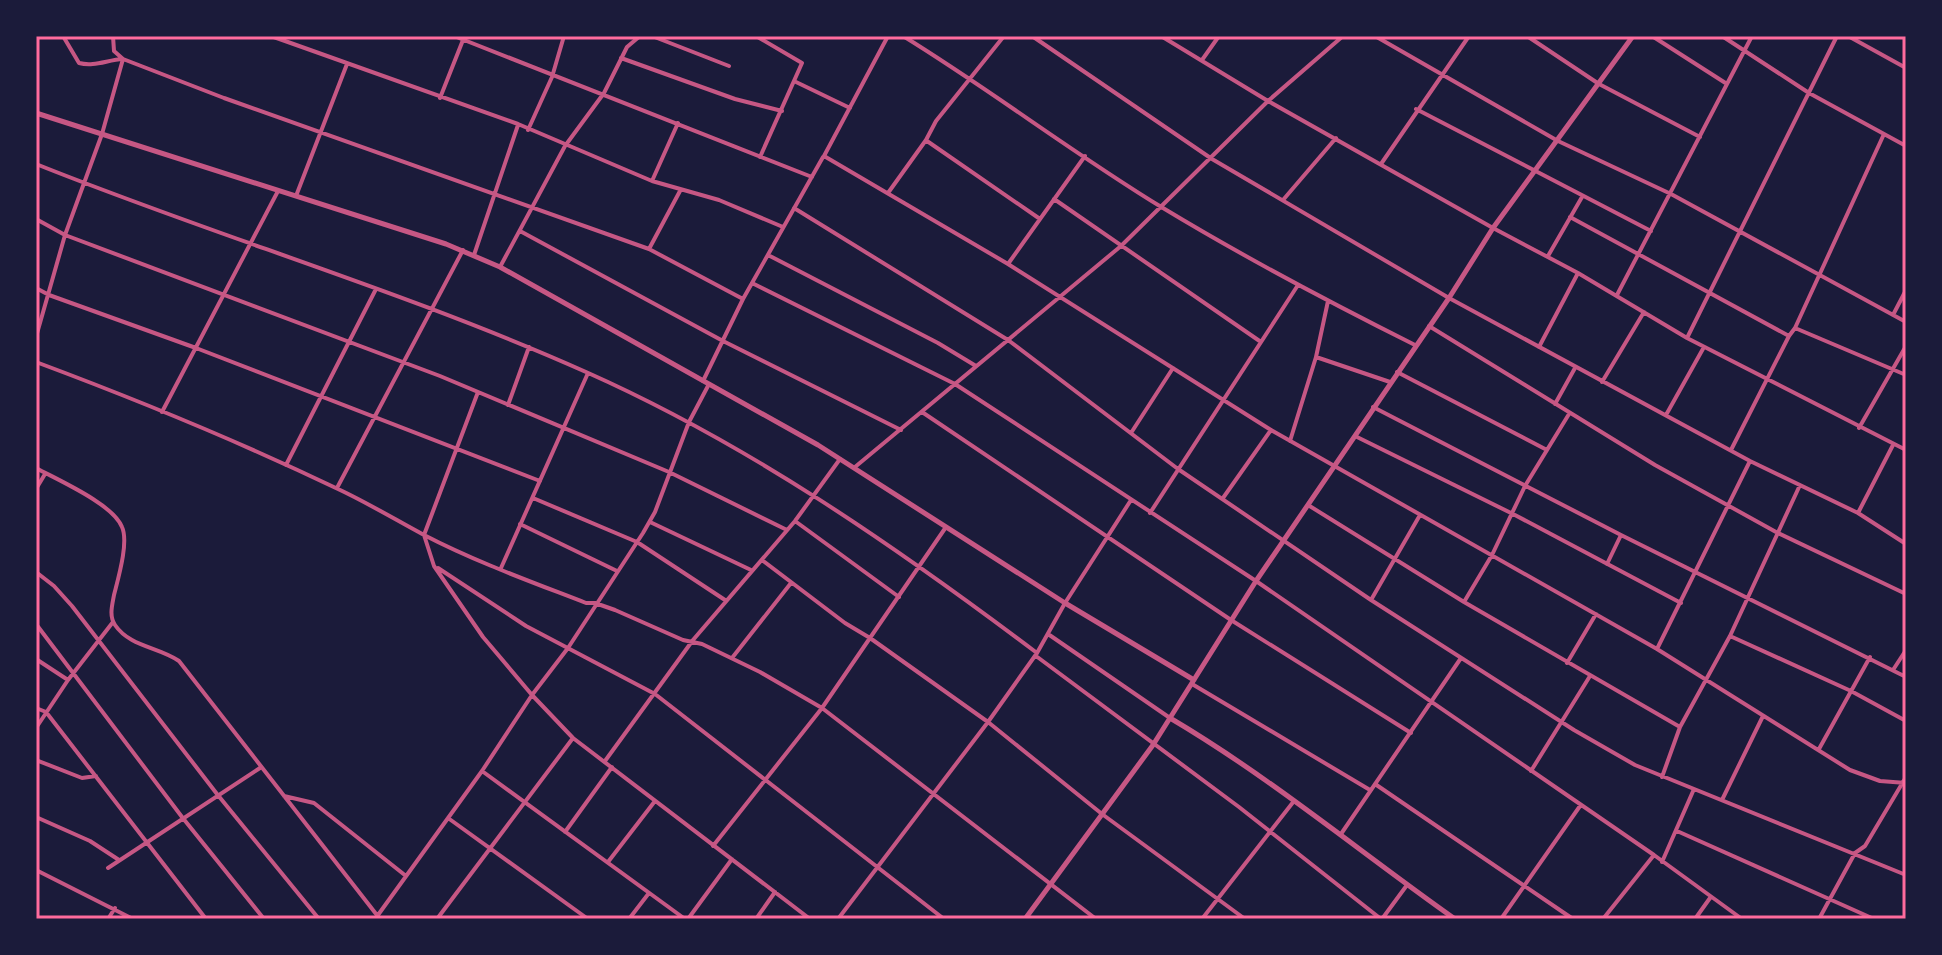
<svg xmlns="http://www.w3.org/2000/svg" width="1942" height="955" font-family="'Varela Round',sans-serif">
<style>
.lines{fill:none;stroke-linecap:round;stroke-linejoin:round}
.minor{stroke:#c65784;stroke-width:4}
.tertiary{stroke:#c65784;stroke-width:5}
.neatline{fill:none;stroke:#ff6b9d;stroke-width:3}
</style>
<rect width="100%" height="100%" fill="#1b1b3a"/>
<g class="lines">
<!-- minor -->
<path class="minor" d="M63 36 79 63C94 67 107 60 123 59L224 98 649 249 743 299
M271 36 518 124 652 181 719 200 783 227
M454 36 812 177
M652 36 729 66
M756 36 802 63 760 157
M888 36 824 156 1008 264 1271 430 1657 649 1850 770 1880 781 1906 783
M903 36C991 90 1074 154 1163 208 1244 257 1329 302 1415 345
M1032 36 1212 159 1449 298 1750 461 1858 513 1906 544
M1161 36 1268 101 1493 228 1578 273 1687 338 1906 450
M1375 36 1558 141 1671 194 1906 322
M1527 36 1599 84 1700 137
M1652 36 1727 84
M1722 36 1809 93 1906 146
M1848 36 1906 68
M621 58 735 99 782 111
M1202 60 1219 36
M796 82 850 108
M440 98 463 40
M1416 109 1651 231
M528 130 552 77 564 36
M927 141 1040 219
M36 164C218 237 407 292 586 372 748 444 895 546 1037 653
M1381 164 1469 36
M652 181 678 123
M888 193 926 140 936 121 1004 36
M296 196 347 64
M1054 199 1261 342
M1283 200 1336 138
M794 208 1008 340 1178 469 1371 600 1574 730 1635 765 1906 875
M1570 217 1789 336
M36 219 65 235 440 376 669 472 787 530
M520 231 723 341 901 430
M649 249 680 191
M474 255 518 125
M768 255 938 343 976 366
M1548 256 1582 197
M1008 264 1085 156
M500 267 565 146 604 93 627 47 640 36
M752 283 955 384 1256 581 1654 855 1742 919
M36 288 49 295 196 348 540 481
M1617 295 1752 36
M1893 315 1906 290
M1429 326 1655 465 1776 532 1906 594
M1795 328 1906 375
M36 337 65 235 102 134 123 59 114 51 113 36
M1687 338 1837 36
M1539 347 1578 273
M1316 357 1390 382
M36 362C138 400 240 442 338 489 368 503 396 520 424 535 476 562 532 582 586 603H595L615 610 683 640 702 644 760 672 822 708 1096 919
M1397 372 1547 450
M703 381 743 299 823 157
M1602 382 1644 312
M478 392 424 535 434 566 483 637 532 695 573 738 810 919
M1555 404 1575 368
M508 405 529 347
M1373 407 1621 535 1906 677
M162 412 278 191
M922 412 1231 620 1411 733
M1666 415 1704 347
M1859 428 1906 346
M1131 433 1173 368
M1355 436 1513 514 1681 603
M1290 441 1316 357 1328 301
M1731 450 1789 336 1795 328 1884 134
M286 465 376 289
M855 467 1121 246 1268 101 1343 36
M36 468C58 480 113 504 122 527 129 542 118 579 114 595 112 606 109 616 115 625 130 647 159 647 179 661L380 919
M337 488 463 250
M36 489 45 474
M533 498 637 542 725 600
M1223 498 1271 430
M1308 505 1464 602 1680 727
M1150 513 1298 285
M1858 513 1893 445
M795 521 899 597
M650 522 751 570
M520 524 617 571
M762 560 845 623 870 638 988 722 1102 814 1245 919
M1607 564 1621 535
M438 568 526 626 655 694 944 919
M501 568 588 373
M36 572 54 586 72 606 217 794 319 919
M1371 600 1420 515
M1464 602 1492 555 1525 486 1569 414
M36 624 182 817 264 919
M1048 634 1170 718
M1730 636 1851 691 1906 721
M1657 649 1750 461
M1036 656 1239 807 1381 919
M732 658 791 583
M36 659 68 680
M1567 663 1596 614
M1893 670 1906 650
M1192 684 1370 790
M36 708 46 712 206 919
M36 728 68 680 113 622
M1819 749 1870 657
M36 760 82 778 96 776
M605 761 693 640 795 521 840 459
M482 771 685 919
M1531 771 1590 676
M1662 777 1680 727 1730 636 1800 485
M1375 784 1573 919
M284 796 314 803 406 876
M1722 800 1763 716
M36 817 90 841 119 860
M448 818 588 919
M1677 831 1874 919
M565 832 612 767
M1341 834 1461 658
M713 846 822 708 946 527
M608 862 655 801
M1662 862 1694 789
M108 868 260 768
M36 870 133 919
M378 915 482 771 532 695 568 648 643 533 655 512 689 422 709 384
M108 919 115 908
M437 919 573 738
M629 919 649 893
M688 919 732 859
M756 919 775 892
M838 919 988 722 1037 653 1065 603 1131 500
M1202 919 1294 801
M1382 919 1407 885
M1501 919 1580 806
M1603 919 1654 855
M1695 919 1710 898
M1819 919 1855 853 1865 846 1906 777"/>
<!-- tertiary -->
<path class="tertiary" d="M36 113 446 244 500 267 818 445 1065 603 1194 680
M1170 718C1270 777 1360 852 1455 919
M1025 919 1153 745 1256 581 1449 298 1493 228 1633 36"/>
</g>
<!-- border -->
<rect width="1942" height="955" fill="none" stroke="#1b1b3a" stroke-width="76"/>
<rect x="38" y="38" width="1866" height="879" class="neatline"/>
</svg>
